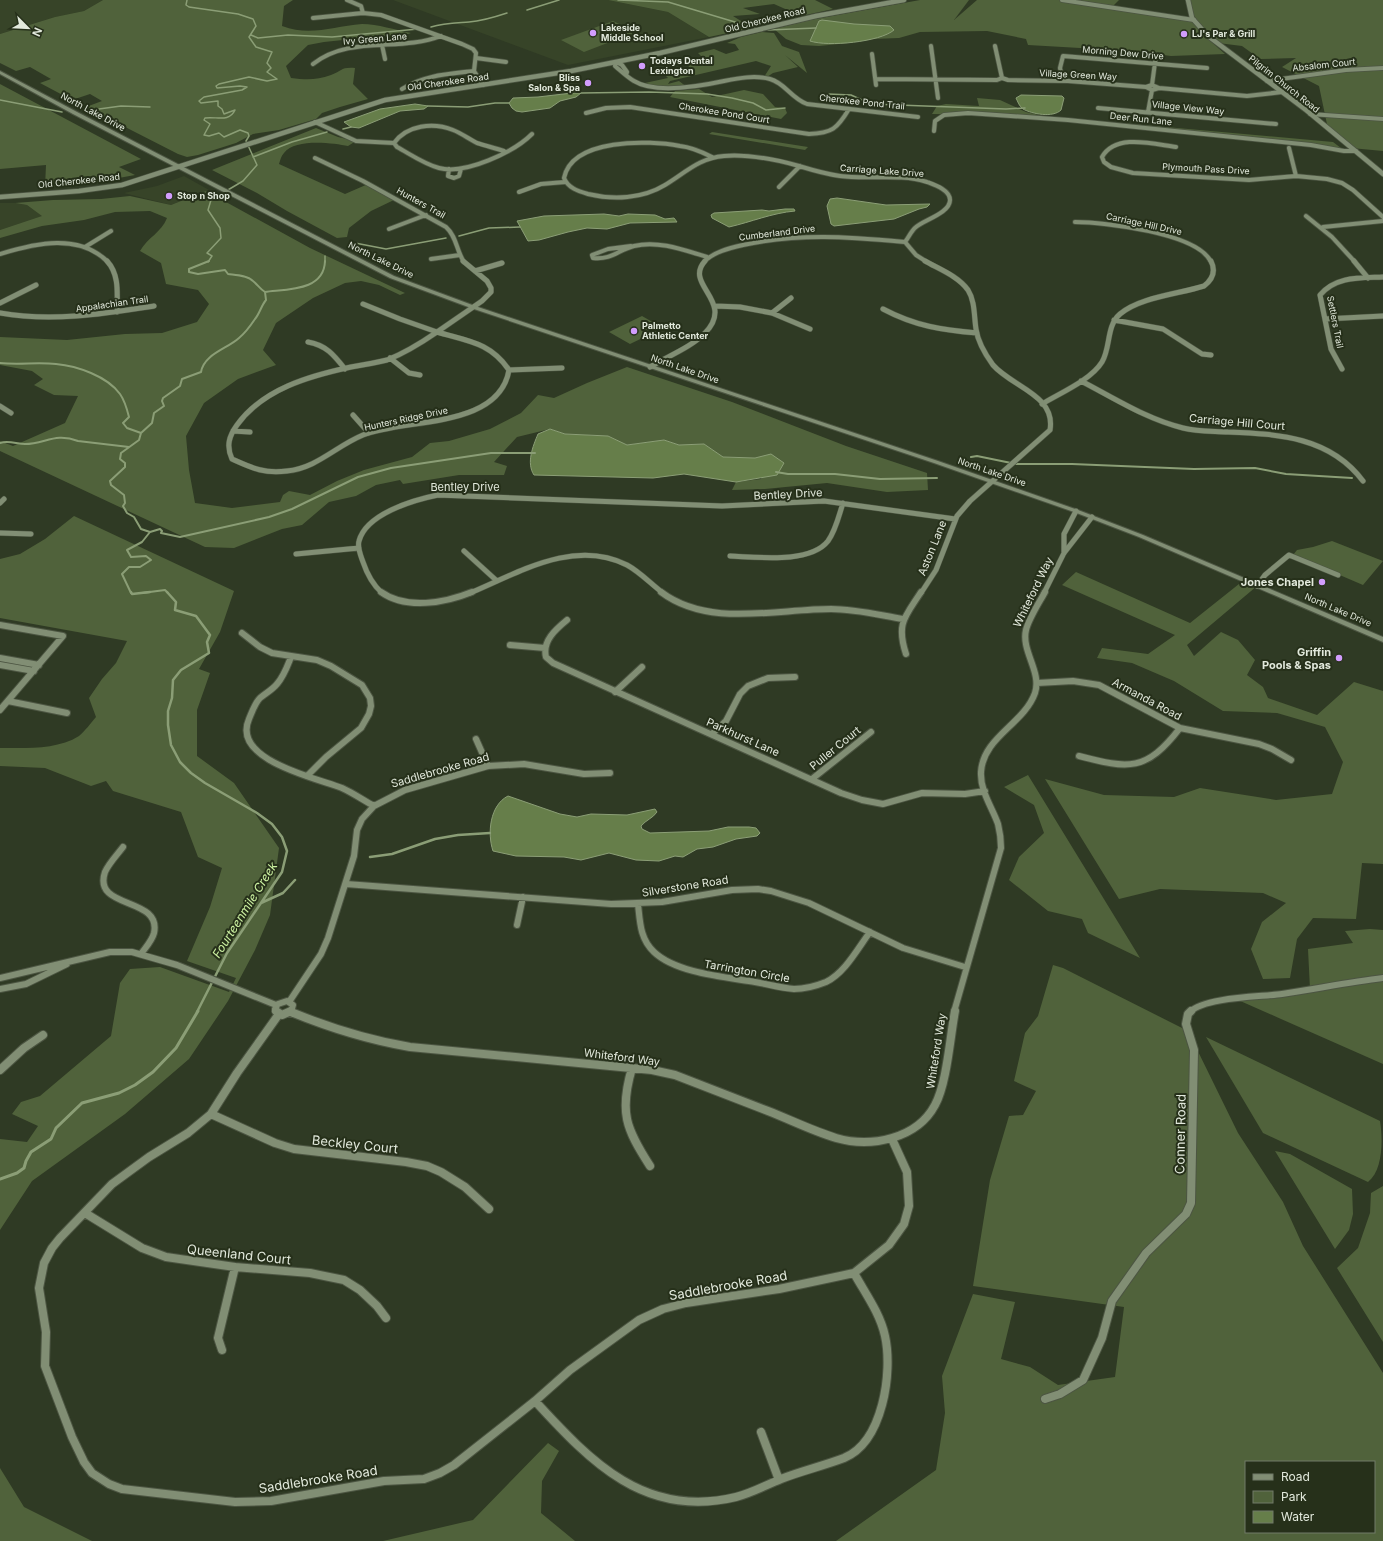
<svg xmlns="http://www.w3.org/2000/svg" width="1383" height="1541" font-family="Inter,sans-serif">
<style>
.built{fill:#374428}
.green{fill:#50623b;fill-rule:evenodd}
.water{fill:#667e4a;stroke:#8b9e76}
.lines{fill:none;stroke-linecap:round;stroke-linejoin:round}
.stream-far3{stroke:#8b9e76;stroke-width:1.5}
.stream-far2{stroke:#8b9e76;stroke-width:2}
.stream-far1{stroke:#8b9e76;stroke-width:2.5}
.stream{stroke:#8b9e76;stroke-width:3}
.minor-far3-casing{stroke:#4c5542;stroke-width:5.5}
.minor-far2-casing{stroke:#4c5542;stroke-width:6}
.minor-far1-casing{stroke:#4c5542;stroke-width:8}
.minor-casing{stroke:#4c5542;stroke-width:10}
.tertiary-casing{stroke:#4c5542;stroke-width:6}
.secondary-casing{stroke:#4c5542;stroke-width:2}
.minor-far3{stroke:#818e74;stroke-width:4}
.minor-far2{stroke:#818e74;stroke-width:5}
.minor-far1{stroke:#818e74;stroke-width:6}
.minor{stroke:#818e74;stroke-width:8}
.tertiary{stroke:#818e74;stroke-width:4.5}
.secondary{fill:#818e74;fill-rule:evenodd}
.poi-dot{fill:#d29dfd;stroke:#26301a;stroke-width:1.5}
.labels{text-anchor:middle;stroke-width:4;stroke-linejoin:round;paint-order:stroke}
.far-street-label{font-size:9px;fill:#e2e9dc;stroke:#26301a}
.far-poi-label{font-size:9px;font-weight:bold;fill:#e2e9dc;stroke:#26301a;text-anchor:start}
.street-label{font-size:11px;fill:#e2e9dc;stroke:#26301a}
.poi-label{font-size:11px;font-weight:bold;fill:#e2e9dc;stroke:#26301a;text-anchor:end}
.water-label{font-size:12px;font-style:italic;fill:#cdf2a2;stroke:#26301a}
.near-street-label{font-size:13px;fill:#e2e9dc;stroke:#26301a}
</style>
<rect width="100%" height="100%" fill="#2f3a24"/>
<!-- built -->
<path class="built" d="M0 0H103L84 11 55 17 0 34Z
M393 0H608L668 12 709 37 568 65Z
M184 176 209 190 171 205 124 193 157 186Z
M0 203H15L27 205 43 216 0 230Z"/>
<!-- green -->
<path class="green" d="M103 0H293L284 6 282 26C311 37 333 26 362 24 378 24 395 30 411 33L405 35 381 36 324 42 308 45 286 66 291 78C307 80 317 80 331 75 343 71 340 67 355 68L353 84 368 99 340 107 322 113 316 119 279 130 253 134 236 143 198 155 187 157 178 154 86 107 102 101 90 94 72 100 40 83 51 79 30 67 16 71 0 63V34L55 17 84 11Z
M608 0H815L833 9 801 16 774 4 743 8 760 14 733 16 752 28 709 37 668 12Z
M920 0H969L954 20 977 0H1119L1111 8 1194 20 1188 0H1383V151L1351 148 1328 129 1319 86 1282 67 1296 58 1260 59 1242 46 1218 43 1207 38 1225 54 1171 56 1132 51 1028 45 1026 39 987 31 920 32 899 38 872 39 849 43 819 46 801 45 786 39 774 29 810 20Z
M613 21 636 32 584 52 561 40Z
M762 32 774 33 782 46 799 52 807 73 785 55 798 67 773 73 767 77H764L771 66 756 61 670 81 668 84 679 81 687 87 666 88 640 84 668 78 660 70 674 68 683 70 689 68 688 62 691 59 702 57 698 53 714 49 726 54 739 50 735 44 727 43 741 37Z
M0 84 141 159 119 167 135 175 86 184 45 187 46 165 0 169Z
M699 89 712 97 744 90 763 94 775 107 785 108 787 113 781 119 670 97 675 91Z
M977 98 1000 100 1026 112 1043 116 1333 142 1341 148 1290 142 1047 120 1004 115 932 114 937 106 946 104 979 106Z
M316 128 338 137 356 141 348 146C333 143 295 138 284 153 281 156 280 161 279 164L345 194 368 184 396 199 371 211 349 228 347 237 337 238 287 211 257 193 212 170Z
M712 132 808 147 805 150 709 134Z
M206 191 310 248 405 293 400 295 379 285 361 281 345 283 313 298 276 323 263 350 276 365 238 379 204 403 186 436 189 470 195 503 232 508 280 502 283 495 289 491 310 495 337 481 364 470 412 457 430 443 449 441 490 429 521 413 538 395 554 398 587 383 627 367 732 402 846 446 927 473 928 490 887 492 827 483 765 489 732 490 736 482 761 479 771 455 755 458 723 457 704 444 679 445 664 440 627 445 608 436 565 434 550 429 517 437 494 462 507 466 504 475H459L403 484 400 480 376 485 356 496 329 502 302 525 282 529 234 548 205 547 0 451V441L13 446 65 423 78 396 54 395 34 385 43 379 32 371 0 365V337L67 340 125 334 162 333 197 322 209 304 198 290 166 284 161 263 140 251C148 237 161 233 167 218L150 211 115 212 84 220 42 226 0 238V230L42 216 27 205 15 203 53 200 101 199 130 196 171 205Z
M642 316 656 324 652 326 659 330 630 344 609 332Z
M74 516 234 591 220 632 199 669 210 673 197 710V756L234 783 279 848 270 915 255 950 228 1001 189 1059 125 1114 32 1181 0 1230V1139L27 1142 38 1126 12 1114 21 1102 40 1096 111 1036 120 983 130 969 160 967 229 992 236 978 187 961 210 907 222 868 198 857 181 812 113 791 106 781 91 786 45 768 0 766V748C25 748 57 750 79 736 85 731 91 723 96 717L89 698 102 679 116 663 127 641 0 618V559L20 554 45 539Z
M1332 541 1383 561 1363 585 1293 555 1297 550 1313 547Z
M1076 572 1190 623 1244 580 1257 586 1187 645 1194 656 1221 632 1238 640 1255 660 1247 675 1263 687 1268 698 1317 715 1354 682 1383 691V864L1362 863 1356 919 1313 918 1297 939 1290 978 1263 979 1251 949 1262 922 1286 903 1263 893 1160 889 1119 899 1045 779 1104 795 1174 797 1200 788 1276 800 1332 794 1343 762 1325 727 1277 713 1223 711 1174 681 1132 663 1097 658 1102 648 1148 654 1175 635 1062 585Z
M1028 775 1140 958 1088 933 1082 919 1048 911 1009 880 1019 857 1044 833 1034 805 1004 787Z
M1370 929 1383 930V1064L1238 1000 1310 989 1308 949 1353 943 1345 931Z
M1053 965 1063 968 1188 1031 1238 1133 1283 1202 1303 1246 1383 1373V1541H836L936 1470 945 1413 942 1376 973 1294 1015 1302 1001 1359 1030 1367 1058 1385 1115 1377 1124 1307 973 1286 990 1180 1009 1116 1023 1115 1036 1091 1014 1081 1025 1033 1038 1016ZM1246 1462H1374V1532H1246Z
M1206 1037 1380 1121C1383 1140 1383 1170 1368 1182L1263 1133Z
M1275 1151 1290 1154 1352 1189 1353 1214 1349 1230 1335 1249Z
M1383 1186V1342L1337 1268 1358 1248 1370 1213 1371 1193Z
M548 1443 559 1451 542 1481 541 1513 575 1541H383L473 1520Z
M0 1468 24 1507 92 1541H0Z"/>
<!-- water -->
<path class="water" d="M822 20 854 24 890 26 894 30C880 42 828 47 810 41L819 21Z
M572 93H581L576 97 560 101 550 108 522 112 516 111 512 108 509 103 513 98 538 97Z
M1021 95 1062 96 1064 98 1061 110C1053 118 1032 114 1023 109 1019 106 1018 102 1016 98Z
M415 104 428 106 424 109 400 111 359 128 351 127 344 122 380 109Z
M837 198 886 205 930 204 927 207 919 209 894 219 834 226 831 224 827 206 830 199Z
M785 209H794L795 211C772 213 751 222 729 227L712 218 711 215 714 213 762 210 769 211Z
M604 214 619 216 628 214 655 215 665 219 674 218 677 222 630 223 607 229 587 228 568 232 539 240 528 241 517 221 544 216Z
M550 429 565 434 608 436 627 445 664 440 679 445 704 444 723 457 755 458 771 454 784 463 777 475 736 482 684 474 653 478 534 475C526 463 533 446 538 434Z
M508 796 560 814 577 817 591 814 627 815 655 809 657 812C653 818 646 820 641 826L642 829 650 833 709 831 728 827H749L756 828 760 833 757 836 736 839 713 847 697 849 683 857 675 856 659 861 636 860 609 853 581 860 564 857 516 856 493 851C487 833 490 805 508 796Z"/>
<g class="lines">
<!-- stream-far3 -->
<path class="stream-far3" d="M187 0 186 5 189 7 238 14 253 19 256 26 249 37 256 47 272 52 267 63 271 68 267 72 277 79 267 81 249 77 219 84 216 86 217 88 240 86 247 87 242 90 204 97 199 101 201 103 218 101V106L222 109 224 114 235 110C229 123 216 116 205 118L204 120 210 124 204 135 209 136 219 133 224 137 240 130 248 133 249 136 246 141 257 165 243 181 211 200 208 210 220 228 221 238 207 253 212 256 208 262
M618 0 668 2 755 28
M527 10 559 0
M431 27C444 23 456 23 469 22 482 21 495 17 507 13
M768 30 816 28
M251 35 258 38 288 35 332 37 418 29
M581 93 649 92 707 94 732 98 753 103 766 110 785 108
M828 94 851 95 871 104 1006 109 1025 108
M0 100 62 112
M428 106 468 107 495 103H509
M99 109 121 106 150 107
M343 129 351 127
M253 157 292 142 327 132
M459 236 489 228 520 227
M355 243 386 249 446 238
M325 262V256"/>
<!-- stream-far2 -->
<path class="stream-far2" d="M265 292C288 289 324 291 325 261
M0 363C19 365 37 362 56 364 77 366 107 376 120 394 125 401 127 409 129 417L123 423 127 428 141 433
M0 443C8 440 17 444 25 444 45 444 55 432 78 441L129 447
M971 457 977 456 1016 464H1072L1194 469 1255 468 1286 474 1352 478
M776 472 788 474H835L880 479 937 478
M150 532 141 529 134 517 127 513 123 506 125 503 124 495 111 485 110 481 125 467V463L120 459 121 453 139 440 141 433 152 423 154 413 164 406 162 401 163 398 180 386 182 379 201 372C204 354 227 349 239 338 245 333 251 325 255 319 260 313 261 306 266 300L265 292C260 289 258 285 253 281 247 275 236 275 228 274L225 270 198 274 189 272V269L209 261
M150 532 160 529 162 531 161 533 180 537 269 517 292 509 358 477 391 468 491 453H535
M131 593 122 574 129 567H140L151 560 146 556 131 557 127 550 142 542 150 532
M142 593 165 590 168 593"/>
<!-- stream-far1 -->
<path class="stream-far1" d="M131 592 132 594 150 592
M167 592 176 602 175 610 196 616 210 635 207 642 209 653 181 670 173 680 172 698 168 711V725L171 745 180 762 191 773 205 783 257 813 272 824 282 837 287 851 282 872 227 953 197 1012
M370 857 392 854 435 839 458 835 490 833
M261 903 283 893 295 880"/>
<!-- stream -->
<path class="stream" d="M0 1179 17 1173 24 1168 26 1161 31 1152 51 1139 56 1128 82 1103 119 1093 135 1085 153 1072 176 1048 198 1011"/>
<!-- minor-far3 casing -->
<g class="minor-far3-casing">
<path id="minor-far3" d="M347 0 361 6 363 13
M1062 0 1194 20
M313 18 363 13 381 15 462 44 473 49 476 53 474 71 483 85
M382 45 385 59
M931 46 938 98
M995 46 1002 78
M872 54 876 85
M476 58 506 62
M616 62 615 66C621 71 627 77 634 81 655 94 701 86 724 81 739 78 755 75 770 79 785 83 791 98 807 104L918 117
M616 62 622 65 627 72 626 75
M313 64C350 35 399 52 441 36
M876 79 997 80 1002 78 1008 80 1068 81 1146 87 1152 90 1159 88
M1063 81 1060 68 1063 56 1207 68
M1267 81 1346 70 1383 68
M1152 85 1156 55
M1146 87 1152 85 1159 88 1247 96 1282 92
M402 89C424 75 449 74 474 71
M1098 108 1276 124
M1148 112 1152 90
M586 113 606 108 630 107 809 134C832 133 837 129 849 109
M1310 114 1383 119
M315 122 356 141 394 143
M934 131 935 121 944 115 968 113 1068 120 1311 145 1344 151H1356
M1176 147C1153 144 1116 133 1102 157L1104 162 1111 167 1133 173 1249 180 1296 176 1327 179 1342 183 1353 190 1383 217
M1289 148 1296 176
M504 151C495 148 486 146 477 143 469 139 461 133 453 130 433 122 407 125 394 143L397 147C410 154 424 164 439 168 465 175 514 152 532 134
M712 157C702 152 691 147 680 146 649 140 572 138 564 178 568 188 578 191 588 194 613 200 642 199 665 185 685 173 699 158 724 156 749 154 774 159 799 166 812 170 826 174 840 176 869 180 899 173 927 182 935 185 950 190 950 200 950 213 924 220 916 227 911 231 909 237 905 242L916 255 927 262
M315 158 363 181 446 227C457 237 456 250 464 262
M449 169 448 176 454 178 459 176 461 169
M779 187 800 166
M519 192 541 184 565 182
M1306 216 1332 237 1355 262
M1075 222C1104 222 1198 233 1211 262
M1323 227 1383 221
M389 229 426 215
M631 246 608 249 592 255 593 258C612 260 618 250 634 246 658 240 684 250 707 257
M85 247 111 231
M0 254C36 243 79 233 108 262
M431 259 460 255
M704 262C713 252 730 248 743 245 801 233 847 237 905 242"/>
</g>
<!-- minor-far2 casing -->
<g class="minor-far2-casing">
<path id="minor-far2" d="M107 261C120 275 117 295 117 312
M1354 261 1368 278
M475 271 502 263
M0 303 36 285
M363 304 400 319 437 332
M715 306 740 307 772 313 810 329
M883 309C915 326 942 330 977 333
M0 313C52 322 102 314 154 306
M772 313 791 298
M1325 319 1383 316
M1114 320 1163 329 1202 354 1211 355
M437 332C467 341 490 342 509 370 499 429 406 418 363 435 336 446 317 468 287 471 264 474 252 468 232 459 226 446 229 436 237 425 263 389 309 376 351 367 363 365 375 363 387 360 405 353 421 343 437 332Z
M437 332 482 301 491 292V288L487 281 463 261
M308 342C326 345 334 355 345 369
M390 358 409 373 420 375
M650 367C668 356 690 348 705 333 736 301 683 285 705 261
M1342 369 1331 349 1320 295C1336 276 1360 278 1383 277
M509 370 562 368
M1081 381C1114 398 1146 419 1183 428 1198 432 1213 431 1228 432 1279 434 1330 437 1363 481
M1042 404C1060 393 1091 380 1102 362 1111 347 1106 326 1120 314 1140 297 1179 294 1204 286 1213 279 1216 271 1211 261
M0 406 11 413
M353 415 369 433
M233 431 250 432
M0 503 4 499
M0 533 31 534
M464 551 497 581
M1064 553V534L1076 511
M296 554 359 548
M730 556C757 557 810 564 828 541 836 530 839 515 843 503
M1257 586 1265 575 1289 555 1338 575
M382 593C372 584 367 574 363 562 361 556 357 548 359 541 366 514 413 500 438 495L722 506 824 501 955 519
M470 593C518 573 574 538 627 565 640 572 651 584 663 593
M921 593 936 570 957 516 970 501 1050 430C1056 395 1012 387 993 365 985 354 978 343 976 329 974 316 975 301 968 290 958 276 939 269 925 261
M1044 593 1064 553 1092 517"/>
</g>
<!-- minor-far1 casing -->
<g class="minor-far1-casing">
<path id="minor-far1" d="M381 592C406 610 445 603 472 592
M661 592C709 628 776 609 831 609 855 609 879 615 903 619
M567 620C556 629 542 641 546 657L553 663 841 793 862 800 883 804 922 793 965 794 985 791
M0 625 63 636 0 710
M242 633 260 647 272 653 317 660 331 666 362 685 370 698 371 706 369 714 361 728 326 757 308 775
M510 645 545 648
M906 654C896 623 905 617 921 592
M291 657C287 667 284 676 277 684 272 690 266 693 260 698 255 703 252 712 249 719 231 760 316 778 342 788 353 793 363 800 374 806
M0 658 39 665
M0 665 34 671
M1037 683 1073 681 1099 685 1180 728 1259 744 1272 749 1291 760
M615 692 642 667
M8 701 67 713
M712 734 726 721 740 694 748 686 768 678 795 677
M476 739 488 766
M1079 756C1129 769 1146 772 1180 728
M812 779 871 732
M123 847C117 855 109 863 105 872 92 910 162 896 154 933 152 941 145 948 141 954
M346 884 611 904 662 902 732 890 758 889 771 891 809 903 903 948 965 967
M638 904C640 922 640 939 654 952 676 973 725 977 755 982 767 984 781 988 794 989 805 989 816 986 826 982 845 973 858 948 870 932
M517 925 523 897
M0 978 110 952H132L177 965 276 1005
M0 989 26 984 67 964
M289 1002 321 954 328 938 354 856 357 830 362 819 374 806 405 790 488 766 524 764 584 774 610 773
M276 1012 275 1009 278 1004 287 1001 293 1005 291 1012
M954 1012 1001 848C1001 840 1000 832 998 824 992 807 980 791 981 772 983 737 1024 724 1035 693 1042 672 1021 651 1026 630 1029 618 1039 603 1045 592
M1190 1012C1205 997 1260 997 1282 994 1316 989 1349 982 1383 978"/>
</g>
<!-- minor casing -->
<g class="minor-casing">
<path id="minor" d="M276 1011 282 1015 291 1011
M291 1012C330 1028 369 1040 410 1047L652 1070 675 1075C706 1087 737 1099 768 1111 791 1120 813 1131 836 1138 871 1148 917 1139 935 1105 947 1083 950 1037 955 1011
M279 1014 237 1073 211 1114 188 1133 149 1157 112 1184 60 1238 52 1248 44 1263 39 1288 46 1332 45 1366 72 1437 84 1462 92 1473 109 1484 122 1489 235 1502 271 1501 384 1481 424 1479 440 1473 454 1465 535 1401 570 1370 639 1320 663 1309 686 1303 779 1289 854 1273 889 1245 904 1224 909 1206 907 1172 892 1139
M632 1068C619 1112 626 1129 650 1166
M0 1070 24 1048 43 1035
M211 1114 275 1143 294 1149 406 1162 427 1166 441 1172 465 1187 489 1209
M85 1213 142 1248 166 1257 235 1267 310 1273 344 1280 360 1290 377 1306 386 1318
M222 1350 218 1338 235 1267
M1045 1399 1060 1394 1083 1380 1102 1338 1112 1301 1146 1253 1186 1214 1191 1203 1194 1050 1186 1024 1188 1014 1191 1011
M535 1401C591 1462 645 1519 736 1497 752 1493 766 1485 781 1479 801 1471 823 1466 844 1458 883 1442 893 1372 885 1336 880 1313 865 1293 854 1273
M761 1432 779 1480"/>
</g>
<!-- tertiary casing -->
<g class="tertiary-casing">
<path id="tertiary" d="M1188 0 1192 18 1208 36 1306 110 1383 174
M0 197 79 191 122 185 385 100 571 71 660 53 816 16 904 0"/>
</g>
<!-- secondary casing -->
<g class="secondary-casing">
<path id="secondary" d="M0 71 77 112 394 276 475 306 938 461 1078 510 1143 535 1383 637V642L1139 537 1074 512 934 463 471 308 390 278 73 114 0 74Z"/>
</g>
<!-- minor-far3 -->
<use href="#minor-far3" class="minor-far3"/>
<!-- minor-far2 -->
<use href="#minor-far2" class="minor-far2"/>
<!-- minor-far1 -->
<use href="#minor-far1" class="minor-far1"/>
<!-- minor -->
<use href="#minor" class="minor"/>
<!-- tertiary -->
<use href="#tertiary" class="tertiary"/>
<!-- secondary -->
<use href="#secondary" class="secondary"/>
</g>
<!-- markers -->
<g class="poi-dot">
<circle cx="593" cy="33" r="4"/>
<circle cx="1184" cy="34" r="4"/>
<circle cx="642" cy="66" r="4"/>
<circle cx="588" cy="83" r="4"/>
<circle cx="169" cy="196" r="4"/>
<circle cx="634" cy="331" r="4"/>
<circle cx="1322" cy="582" r="4"/>
<circle cx="1339" cy="658" r="4"/>
</g>
<g class="labels">
<!-- far-street labels -->
<g class="far-street-label">
<text transform="translate(765 20) rotate(-14)" y="3">Old Cherokee Road</text>
<text transform="translate(375 39) rotate(-5)" y="3">Ivy Green Lane</text>
<text transform="translate(1123 53) rotate(5)" y="3">Morning Dew Drive</text>
<text transform="translate(1324 65) rotate(-6)" y="3">Absalom Court</text>
<text transform="translate(1078 75) rotate(3)" y="3">Village Green Way</text>
<text transform="translate(448 82) rotate(-8)" y="3">Old Cherokee Road</text>
<text transform="translate(1284 84) rotate(38)" y="3">Pilgrim Church Road</text>
<text transform="translate(862 102) rotate(6)" y="3">Cherokee Pond Trail</text>
<text transform="translate(1188 108) rotate(6)" y="3">Village View Way</text>
<text transform="translate(93 112) rotate(28)" y="3">North Lake Drive</text>
<text transform="translate(724 113) rotate(9)" y="3">Cherokee Pond Court</text>
<text transform="translate(1141 119) rotate(6)" y="3">Deer Run Lane</text>
<text transform="translate(1206 169) rotate(3)" y="3">Plymouth Pass Drive</text>
<text transform="translate(882 171) rotate(4)" y="3">Carriage Lake Drive</text>
<text transform="translate(79 181) rotate(-6)" y="3">Old Cherokee Road</text>
<text transform="translate(421 203) rotate(29)" y="3">Hunters Trail</text>
<text transform="translate(1144 224) rotate(12)" y="3">Carriage Hill Drive</text>
<text transform="translate(777 233) rotate(-7)" y="3">Cumberland Drive</text>
<text transform="translate(381 260) rotate(26)" y="3">North Lake Drive</text>
<text transform="translate(112 304) rotate(-8)" y="3">Appalachian Trail</text>
<text transform="translate(1335 322) rotate(79)" y="3">Settlers Trail</text>
<text transform="translate(685 369) rotate(19)" y="3">North Lake Drive</text>
<text transform="translate(406 419) rotate(-12)" y="3">Hunters Ridge Drive</text>
<text transform="translate(992 472) rotate(19)" y="3">North Lake Drive</text>
<text transform="translate(1338 610) rotate(23)" y="3">North Lake Drive</text>
</g>
<!-- far-poi labels -->
<g class="far-poi-label">
<text x="601" y="31">Lakeside<tspan x="601" dy="10">Middle School</tspan></text>
<text x="1192" y="37">LJ's Par &amp; Grill</text>
<text x="650" y="64">Todays Dental<tspan x="650" dy="10">Lexington</tspan></text>
<text x="580" y="81" text-anchor="end">Bliss<tspan x="580" dy="10">Salon &amp; Spa</tspan></text>
<text x="177" y="199">Stop n Shop</text>
<text x="642" y="329">Palmetto<tspan x="642" dy="10">Athletic Center</tspan></text>
</g>
<!-- street labels -->
<g class="street-label">
<text transform="translate(1237 422) rotate(5)" y="4">Carriage Hill Court</text>
<text x="465" y="491">Bentley Drive</text>
<text transform="translate(788 494) rotate(-3)" y="4">Bentley Drive</text>
<text transform="translate(932 548) rotate(-68)" y="4">Aston Lane</text>
<text transform="translate(1033 592) rotate(-64)" y="4">Whiteford Way</text>
<text transform="translate(1147 699) rotate(28)" y="4">Armanda Road</text>
<text transform="translate(743 737) rotate(24)" y="4">Parkhurst Lane</text>
<text transform="translate(835 748) rotate(-39)" y="4">Puller Court</text>
<text transform="translate(440 770) rotate(-16)" y="4">Saddlebrooke Road</text>
<text transform="translate(685 886) rotate(-9)" y="4">Silverstone Road</text>
<text transform="translate(747 971) rotate(10)" y="4">Tarrington Circle</text>
<text transform="translate(936 1051) rotate(-81)" y="4">Whiteford Way</text>
<text transform="translate(622 1057) rotate(7)" y="4">Whiteford Way</text>
</g>
<!-- poi labels -->
<g class="poi-label">
<text x="1314" y="586">Jones Chapel</text>
<text x="1331" y="656">Griffin<tspan x="1331" dy="13">Pools &amp; Spas</tspan></text>
</g>
<!-- water labels -->
<g class="water-label">
<text transform="translate(245 910) rotate(-58)" y="4">Fourteenmile Creek</text>
</g>
<!-- near-street labels -->
<g class="near-street-label">
<text transform="translate(1180 1134) rotate(-89)" y="5">Conner Road</text>
<text transform="translate(355 1144) rotate(6)" y="5">Beckley Court</text>
<text transform="translate(239 1254) rotate(6)" y="5">Queenland Court</text>
<text transform="translate(728 1285) rotate(-10)" y="5">Saddlebrooke Road</text>
<text transform="translate(318 1479) rotate(-9)" y="5">Saddlebrooke Road</text>
</g>
</g>
<!-- legend -->
<rect x="1245" y="1461" width="130" height="72" fill="#26301a" stroke="#717a68"/>
<rect x="1253" y="1474" width="20" height="6" fill="#818e74" stroke="#717a68"/>
<text x="1281" y="1481" font-size="12" fill="#e2e9dc">Road</text>
<rect x="1253" y="1491" width="20" height="12" fill="#50623b" stroke="#717a68"/>
<text x="1281" y="1501" font-size="12" fill="#e2e9dc">Park</text>
<rect x="1253" y="1511" width="20" height="12" fill="#667e4a" stroke="#717a68"/>
<text x="1281" y="1521" font-size="12" fill="#e2e9dc">Water</text>
<!-- north arrow -->
<g transform="translate(28 28) rotate(114)" stroke="#26301a" stroke-width="3" paint-order="stroke">
<path d="M0-3L7 15L0 10L-7 15Z" fill="#e2e9dc"/>
<text y="-6" font-size="11" font-weight="bold" text-anchor="middle" fill="#e2e9dc">N</text>
</g>
</svg>
